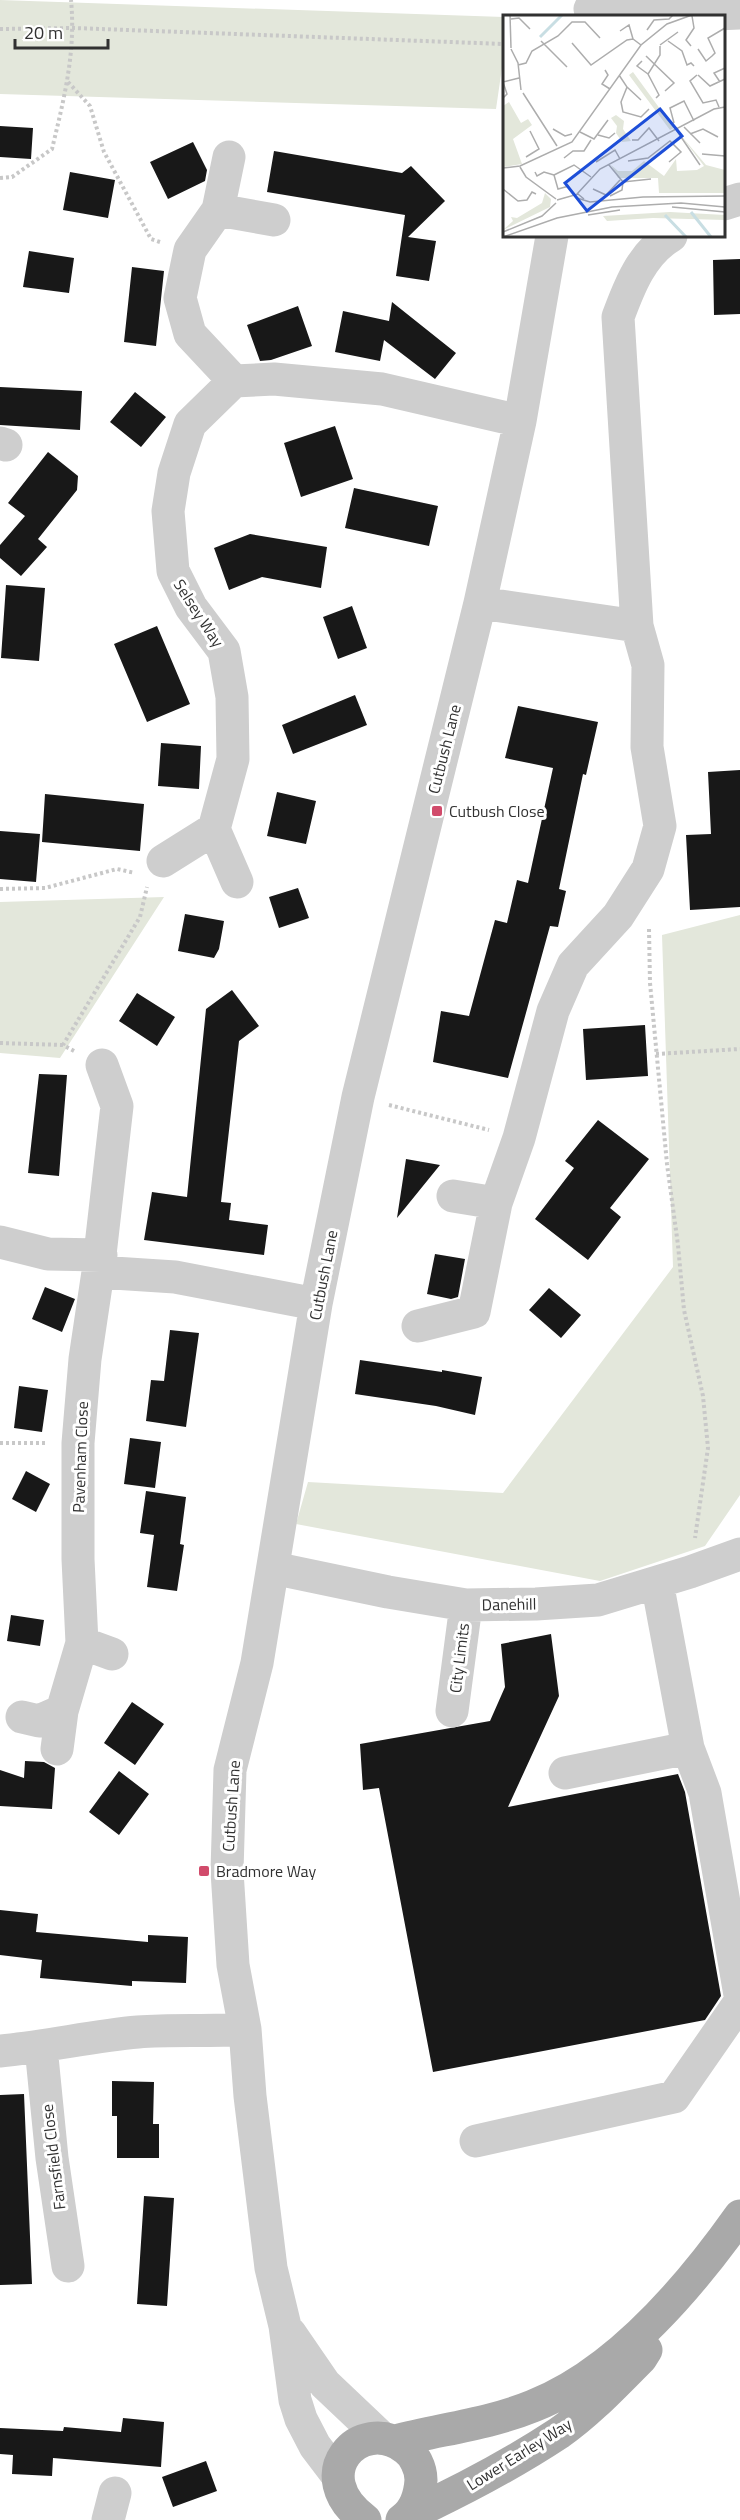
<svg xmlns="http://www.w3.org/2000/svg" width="740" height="2520" font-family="'Titillium Web',sans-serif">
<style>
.green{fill:#e3e7db}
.building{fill:#181818}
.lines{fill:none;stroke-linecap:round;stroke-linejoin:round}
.path{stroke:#c8c8c8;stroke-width:4;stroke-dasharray:3 3;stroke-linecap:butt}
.minor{stroke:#cecece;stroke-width:33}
.major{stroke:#a9a9a9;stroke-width:33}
.poi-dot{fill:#d14b6b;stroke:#fff;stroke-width:2}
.labels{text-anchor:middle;stroke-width:6;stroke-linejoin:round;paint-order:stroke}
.street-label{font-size:16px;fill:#313131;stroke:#fff}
.poi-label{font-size:16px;fill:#313131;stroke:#fff;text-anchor:start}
.inset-river{fill:none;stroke:#c8dee3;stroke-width:3}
.inset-road{fill:none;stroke:#adadad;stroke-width:1.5}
.view{fill:#1d4ed8;fill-opacity:0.15;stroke:#1d4ed8;stroke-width:3}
.inset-edge{fill:none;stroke:#313131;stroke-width:3}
</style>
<rect width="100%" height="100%" fill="#fff"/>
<!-- green -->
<path class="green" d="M0 0 504 17V54L496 109 0 94Z
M164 897 60 1058 0 1053V902Z
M740 915V1495L705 1546 600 1581 296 1524 308 1482 503 1493 673 1267 662 935Z"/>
<!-- building -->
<path class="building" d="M0 126 33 128 31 159 0 157Z
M193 142 207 170 205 181 168 199 150 162Z
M274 151 402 173 411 166 445 201 408 237 436 241 429 281 396 276 405 215 267 192Z
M70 172 115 180 108 218 63 210Z
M29 251 74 258 69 293 23 287Z
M740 259V314L714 315 713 260Z
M132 267 164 271 156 346 124 342Z
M392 302 456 353 435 379 384 340 380 361 335 352 343 311 389 321Z
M298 306 312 346 271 360 260 361 247 325Z
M0 387 82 391 80 430 0 425Z
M135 392 166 417 141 447 110 422Z
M335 426 353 479 301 497 284 443Z
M48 452 78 476 77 490 38 539 47 547 21 576 0 558V545L25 516 8 503Z
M354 488 438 506 429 546 345 528Z
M250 534 327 547 321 588 262 577 229 590 214 548Z
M6 585 45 588 39 661 1 658Z
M352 606 367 648 338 659 323 617Z
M157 626 190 704 147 722 114 644Z
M355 695 367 725 293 754 282 725Z
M518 706 598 722 586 775 583 774 559 889 566 891 558 927 550 926 508 1078 433 1062 441 1011 469 1016 495 920 507 923 517 880 528 883 553 768 505 758Z
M161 743 201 746 199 789 158 786Z
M740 770V907L690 910 686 835 711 834 708 772Z
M277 792 316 801 306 844 267 836Z
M45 794 144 804 140 851 42 842Z
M0 831 40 834 36 882 0 879Z
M298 888 309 918 279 928 269 897Z
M185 914 224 921 219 949 214 958 178 951Z
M232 990 259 1026 239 1041 221 1202 231 1203 229 1220 268 1225 264 1255 144 1240 152 1192 187 1197 206 1009Z
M137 993 175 1017 157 1046 119 1021Z
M645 1025 648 1076 586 1080 583 1029Z
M39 1074 67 1075 59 1176 28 1173Z
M598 1120 649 1159 610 1208 621 1217 588 1260 535 1219 574 1168 565 1161Z
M406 1159 440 1165 397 1218Z
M435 1254 465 1259 458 1297 451 1299 427 1294Z
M45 1287 75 1299 62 1332 32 1319Z
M549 1288 581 1315 561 1338 529 1310Z
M170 1330 199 1333 186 1427 146 1421 151 1380 164 1381Z
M360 1360 442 1372V1370L482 1377 475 1415 436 1406 355 1394Z
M19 1386 48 1390 42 1432 14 1428Z
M130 1438 161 1442 155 1488 124 1484Z
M26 1471 50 1484 36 1512 12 1499Z
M146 1491 186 1497 180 1544 184 1545 177 1591 147 1587 154 1535 140 1533Z
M11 1615 44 1620 40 1646 7 1641Z
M551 1634 559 1696 508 1807 678 1774 685 1792 721 1996 705 2020 433 2072 379 1788 363 1790 360 1744 490 1721 505 1687 501 1644Z
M132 1702 164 1724 135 1765 104 1743Z
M25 1761 44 1762 55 1768 52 1809 0 1806V1770L24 1778Z
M119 1771 149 1794 119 1835 89 1812Z
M0 1910 38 1914 36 1932 148 1942V1935L188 1937 186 1983 132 1981V1986L40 1978 42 1960 0 1955Z
M112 2081 154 2082 153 2124H159V2158H117V2116H112Z
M24 2094 32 2284 0 2285V2095Z
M144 2196 174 2198 167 2306 137 2304Z
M123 2418 164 2422 161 2467 53 2458 52 2476 12 2474 13 2455 0 2454V2428L63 2431 64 2427 121 2432Z
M206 2461 217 2491 173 2507 162 2477Z"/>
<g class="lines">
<!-- path -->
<path class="path" d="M0 29 74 28 504 44
M68 82 90 106 104 152 151 239 160 242
M0 178 12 177 52 149C64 99 76 52 71 0
M0 889 45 888 117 869 135 873
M649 929 650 983 667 1164 678 1245 684 1310 703 1396 708 1448 695 1538
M0 1043 63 1045
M74 1051 63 1045 140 917 147 887
M656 1054 740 1049
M389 1105 489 1130
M0 1443H47"/>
<!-- minor -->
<path class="minor" d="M590 9 670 16 740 13
M229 157 218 210 190 250 180 298 190 334 234 381
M724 204 740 199
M218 210 274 220
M0 443 6 445
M480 603 637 626
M214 829 237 882
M163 861 214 829 233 759 232 697 224 651 191 607 173 571 168 511 174 473 190 424 234 381 274 379 382 389 520 421
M453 1196 496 1203 519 1138 553 1011 573 965 618 916 648 869 660 826 647 747 648 665 637 626 618 317C629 287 642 253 671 236
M0 1242 48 1254 101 1255
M98 1272 117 1106 102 1065
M418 1326 474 1312 496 1203
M273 1568 388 1592 466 1605 536 1604 598 1600 690 1572 740 1554
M657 1582 688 1748 705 1793 740 1995
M82 1643 112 1654
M452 1711 466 1605
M22 1717 39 1721 62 1711
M57 1749 62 1711 82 1643 78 1559V1443L85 1359 98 1272 175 1277 316 1304
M565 1773 688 1748
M41 2047 52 2158 68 2266
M0 2051C46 2047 92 2036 138 2032 174 2029 210 2032 245 2029
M476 2141 674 2097 740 2002
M290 2333 325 2384 382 2438
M337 2475 315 2446 301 2419 295 2400 285 2326 271 2268 250 2096 245 2029 233 1965 227 1871 230 1770 257 1663 316 1304 358 1097 480 603 520 421 552 236
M108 2520 115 2493"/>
<!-- major -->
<path class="major" d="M395 2441C441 2429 489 2424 533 2406 617 2373 689 2288 740 2216
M409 2515C461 2491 512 2464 559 2433 589 2412 615 2384 641 2358L646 2350
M365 2520C304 2475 360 2414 405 2448 414 2454 421 2468 421 2480 420 2495 415 2511 402 2520"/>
</g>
<!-- markers -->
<g class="poi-dot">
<rect x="431" y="805" width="12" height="12" rx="3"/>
<rect x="198" y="1865" width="12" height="12" rx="3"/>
</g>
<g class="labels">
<!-- street labels -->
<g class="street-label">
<text transform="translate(199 613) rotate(57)" y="6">Selsey Way</text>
<text transform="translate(444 749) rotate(-76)" y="6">Cutbush Lane</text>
<text transform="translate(323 1275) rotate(-79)" y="6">Cutbush Lane</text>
<text transform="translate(80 1457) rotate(-88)" y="6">Pavenham Close</text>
<text transform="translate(509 1604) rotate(-1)" y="6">Danehill</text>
<text transform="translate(459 1658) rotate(-83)" y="6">City Limits</text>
<text transform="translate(231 1806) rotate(-86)" y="6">Cutbush Lane</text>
<text transform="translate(53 2157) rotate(-97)" y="6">Farnsfield Close</text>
<text transform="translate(519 2454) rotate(-32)" y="6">Lower Earley Way</text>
</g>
<!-- poi labels -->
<g class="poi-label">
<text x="449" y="817">Cutbush Close</text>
<text x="216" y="1877">Bradmore Way</text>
</g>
</g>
<!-- overview -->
<g transform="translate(503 15)">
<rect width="222" height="222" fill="#fff"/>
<path d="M130 57 171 113 167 115 126 60ZM6 87 18 108 25 104 29 110 10 124 19 149 0 152V91ZM113 100 121 106 120 114 128 126 119 127 113 118 114 111 108 103ZM175 117 203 150 222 155V178H156L155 163H115L108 150 115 156H129L141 146 161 161 173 144 174 156 194 155 201 151ZM42 178 48 184 47 192 0 215 10 206 8 202 14 203 39 188ZM167 197 222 200V205L150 203 104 206 100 201Z" fill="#e3e7db"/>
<path class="inset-river" d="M37 22 59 0M188 197 208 222M162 200 183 222"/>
<path class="inset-road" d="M7 0 8 33M8 4 16 3 27 14M144 15 151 5 166 4 170 0M117 16 126 10 130 24M38 26 64 52M165 26 179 36 184 50 188 48 191 51M69 28 88 50 124 25 130 24 138 30M157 30 175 17M188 31 183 25 191 13 189 1M8 34 15 48 18 75M195 34 203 46 209 41 212 38 205 23 222 13M143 41 171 68 162 76M139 46 134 51 145 59M15 50 23 48 29 36 55 21 69 7H82L97 23M102 55 105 60 99 69 107 74M116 60 124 72 118 87 120 97 138 102 146 94M194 60 187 66 200 88 213 85 216 92M195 60 207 71 222 64M217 67 211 58 222 53M124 72 138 85M20 78 54 131M0 83 4 79 0 67 16 63M153 83 156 80 145 59 157 40V31M171 108 167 93 181 86 191 106M181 112 197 128M50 114 62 121 69 119M174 116 197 150M77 117 91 124 105 105M187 119 200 114 215 122M95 120 106 123 112 118M129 125H135L146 113 156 126M199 139 222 141M23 142 36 134 27 116M61 143 70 136H81L88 125M125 146 145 143 167 126 178 137 166 147M93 147 112 135 117 144M106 150 120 167 148 164M17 152 23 162 53 184M0 153 17 151 69 127 138 30 164 9 189 0M32 157 34 161 41 157 51 160M51 160 71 150 88 162M51 160 55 174 66 171M0 174 15 186 24 185 29 177 33 179M90 174 103 180 117 165M74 179 97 154 211 94 222 92M107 181 119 175 120 167M74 183 87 187 140 182 222 181M54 185 75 179 81 184M169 192 222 197M85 200 117 195M0 217 39 201 53 188M0 222 54 203 109 192 178 188 222 192"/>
<path class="view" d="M157 94 179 121 84 196 62 168Z"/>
<rect width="222" height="222" class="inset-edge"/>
</g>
<!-- scale -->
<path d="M15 39v9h93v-9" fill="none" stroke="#313131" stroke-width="3"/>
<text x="24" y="39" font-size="18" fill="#313131" stroke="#ffffff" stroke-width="4.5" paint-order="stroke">20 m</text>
</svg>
